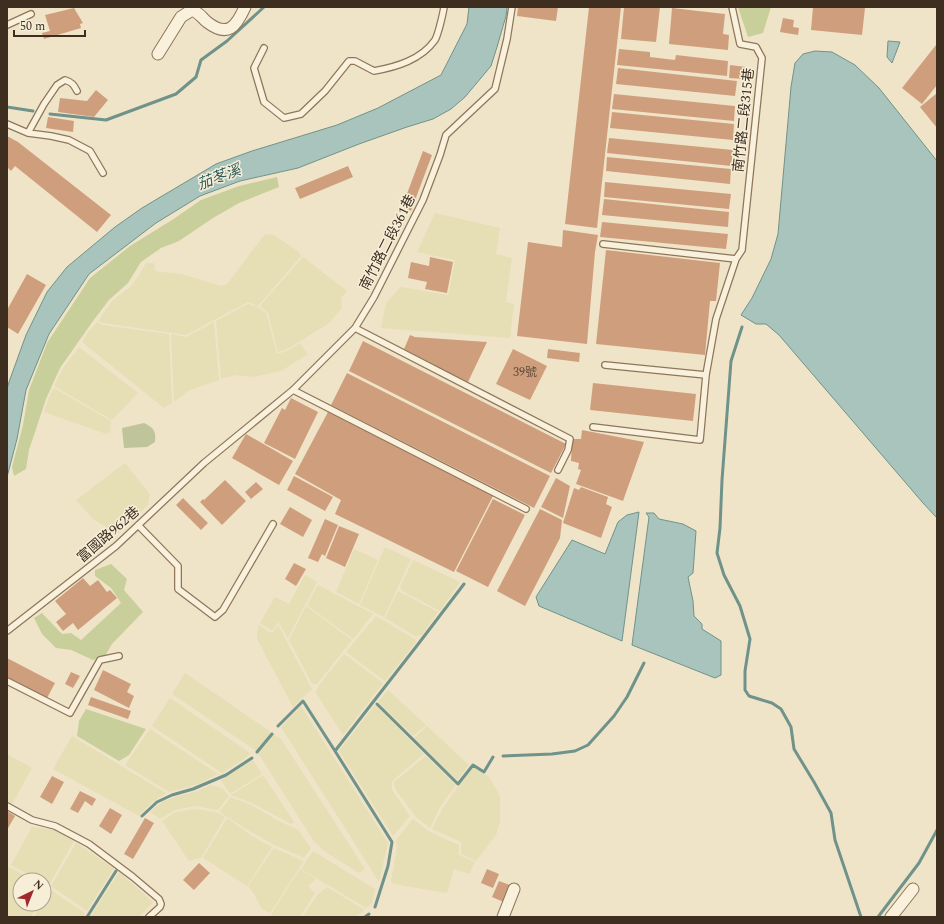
<svg xmlns="http://www.w3.org/2000/svg" width="944" height="924" font-family="Spectral,'Noto Sans TC',serif">
<style>
.farmland{fill:#e6deb5}
.green{fill:#c9cf9b}
.cemetery{fill:#bfc49a}
.water{fill:#a9c4bc;stroke:#6f938a}
.lines{fill:none;stroke-linecap:round;stroke-linejoin:round}
.stream{stroke:#6f938a;stroke-width:3}
.building{fill:#cf9f7d}
.lane-casing{stroke:#8d765c;stroke-width:8}
.street-casing{stroke:#8d765c;stroke-width:13}
.lane{stroke:#faf1dc;stroke-width:5.5}
.street{stroke:#faf1dc;stroke-width:11}
.labels{text-anchor:middle;stroke-width:3;stroke-linejoin:round;paint-order:stroke}
.number-label{font-size:12px;fill:#624a37}
.street-label{font-size:14px;fill:#3d2e20;stroke:#f7eed8}
.water-label{font-size:15px;font-style:italic;fill:#2f5d5a;stroke:#f7eed8}
</style>
<rect width="100%" height="100%" fill="#f0e4c8"/>
<!-- farmland -->
<path class="farmland" d="M435 213 500 228 496 254 512 258 506 302 514 304 510 338 381 328 386 303 401 287 448 295 455 260 417 252Z
M265 234 274 235 299 252 301 256 258 306 248 302 186 335 103 323 98 321 112 301 131 286 139 275 146 263H154L155 271 161 272 182 274 221 286 227 284Z
M303 257 347 291 341 298 342 308 328 324 287 349 278 352 268 313 260 306Z
M248 304 258 307 266 313 277 354 287 351 300 343 308 354 281 371 253 377 236 375 221 379 216 321Z
M97 322 103 325 169 334 172 403 164 408 82 342 88 332Z
M214 322 219 380 190 390 174 402 171 334 186 337Z
M79 347 138 393 112 420 54 386 62 370Z
M54 388 111 421 110 432 106 434 44 412 49 397Z
M125 463 150 494 148 505 117 534 93 519 76 500Z
M385 547 411 559 384 617 360 605Z
M354 549 378 560 359 604 336 592Z
M413 560 460 582 440 611 402 591 400 587Z
M305 575 317 582 288 638 280 625 278 622 273 630H271L260 623 275 597 289 604Z
M318 585 373 614 353 639 307 605Z
M398 591 438 612 422 635 415 636 385 618Z
M306 606 352 640 317 684H312L289 640Z
M376 616 415 639 416 642 385 681 346 652Z
M259 625 269 632H273L278 625 312 689 293 707 257 639V632Z
M344 654 383 683 343 735 316 693 319 685Z
M185 673 281 739 365 869 359 873 324 851 313 840 260 756 255 750 172 694Z
M388 690 426 725 413 736 378 702Z
M170 698 250 753 247 757 222 773 152 726Z
M375 705 424 754 392 781V790L410 816 393 836 339 751Z
M301 706 388 843 379 882 281 727Z
M427 726 469 765 457 780 414 738Z
M150 729 218 774 196 785 169 792 125 765Z
M72 736 166 793 151 803 139 816 53 769Z
M7 754 32 768 12 804 7 801Z
M426 756 456 785 440 807 430 828 416 817 395 789 394 782Z
M253 760 262 774 230 794 221 780Z
M473 767 489 777 500 796V822L496 835 476 861 461 854V842L432 829 442 809 456 789Z
M263 775 294 822 291 824 252 803 231 795Z
M211 785 222 788 229 796 218 810H216L196 806 175 810 160 819 150 812 163 801 178 796 195 792Z
M231 797 251 805 277 820 298 830 311 848 304 858 274 845 253 833 219 812Z
M195 809 216 812 225 817 201 858 189 861 162 821 176 812Z
M227 818 252 836 272 847 247 886 203 858Z
M413 819 430 832 459 845V855L475 862 469 874 454 869 447 893 394 884 391 881 397 848 396 840Z
M32 827 54 830 74 841 49 885 44 882V880H39L11 865Z
M76 843 114 868 87 911 51 886Z
M274 848 304 861 270 913 262 909 254 894 248 886Z
M313 851 375 889 372 903 366 908 301 869Z
M9 867 33 880H20V904H38L31 917H7V872Z
M300 869 316 879 308 886 315 893 300 917H275L271 914Z
M119 872 153 902 139 917H90Z
M327 887 365 910 355 917H304L303 916 317 895Z
M49 889 85 913 83 917H34L41 904H44V899Z"/>
<!-- green -->
<path class="green" d="M738 7H771L763 33 748 37Z
M277 177 279 187 239 203 213 218 179 241 161 248 141 262 128 283 109 300 93 321 60 368 46 399 29 450 26 469 14 476 12 467 23 425 29 390 47 343 90 278 130 246 172 220 201 200 239 186Z
M111 564 127 579 124 590 143 612 112 644 105 656 93 660 71 650 56 648 42 634 34 618 42 613 62 634 71 633 81 640 121 603 111 588 95 576V570Z
M86 709 146 729 129 755 119 761 77 736 79 721Z"/>
<!-- cemetery -->
<path class="cemetery" d="M144 423C154 428 156 431 155 442L147 447 124 448 122 428Z"/>
<!-- water -->
<path class="water" d="M469 7H507L506 16 497 47 491 66 465 97 451 109 433 119 407 127 359 144 298 168 240 181 200 196 156 223 89 274 49 334 26 390 17 439 7 477V389L9 382 26 335 47 292 67 267 115 227 142 208 216 164 252 151 337 125 378 108 441 75 467 24Z
M888 41 900 42 892 63 887 57Z
M815 51 832 52 855 65 879 88 937 161V518L923 503 779 335 766 324H756L741 315 752 298 771 259 778 234 791 87 795 63 803 54Z
M639 512 622 641 539 606 536 597 572 540 605 554 618 522 627 515Z
M646 513H654L659 519 683 524 696 531 693 573 688 577 693 601 694 616 702 624V629L721 641V675L715 678 632 645 649 517Z"/>
<g class="lines">
<!-- stream -->
<path class="stream" d="M7 107 33 111
M50 114 106 120 176 94 196 77 201 60 227 41 264 7
M742 327 731 361 722 480 720 528 717 553 724 575 740 606 750 639 745 671V690L749 696 772 703 781 709 791 727 794 749 814 782 831 813 835 840 861 917
M377 704 458 784 473 765 484 772 493 757
M278 726 303 701 335 751
M257 752 272 734
M503 756 552 754 575 751 588 745 614 716 627 697 644 663
M142 816 157 802 172 795 193 789 226 775 252 758
M375 907 388 866 392 842 335 751 419 643 464 584
M87 917 116 871
M365 917 369 914
M878 917 919 863 937 830"/>
</g>
<!-- building -->
<path class="building" d="M518 7H558L556 21 517 16Z
M589 7H621L597 228 565 224Z
M624 7H660L656 42 621 39Z
M813 7H854L865 8 862 35 811 30Z
M74 8 83 23 80 24 81 28 44 39 42 33 50 31 45 15Z
M672 8 725 14 723 34 729 35 728 50 669 44Z
M783 18 794 20 793 27 799 28 798 35 780 32Z
M936 45 937 46V85L922 104 902 88Z
M619 49 650 52V57L675 60 676 55 728 61 727 76 617 65Z
M730 65 746 67 744 79 729 78Z
M618 68 737 81 735 96 616 84Z
M96 90 108 100 94 117 58 112 60 98 87 101Z
M937 93V128L920 107Z
M614 94 735 106 734 121 612 109Z
M612 112 734 124 733 140 610 128Z
M48 117 74 121 73 132 46 128Z
M7 136 18 142 111 215 97 232 15 166 11 171 7 167Z
M609 138 733 150 731 166 607 153Z
M423 151 432 155 411 211 402 207Z
M607 157 731 169 730 184 606 171Z
M348 166 353 177 300 199 295 188Z
M605 182 731 194 729 209 604 197Z
M604 199 729 212 728 227 602 215Z
M602 222 728 234 726 249 600 237Z
M563 230 598 235 595 252 587 344 517 336 528 242 562 247Z
M606 250 720 263 716 301H710L705 355 596 344Z
M430 257 453 262 447 293 425 289 427 282 408 278 411 262 429 266Z
M27 274 46 285 18 334 7 327V310Z
M410 335 415 337 487 342 468 382 454 375 453 377 434 367 435 365 404 349Z
M363 341 566 444 551 473 349 371Z
M513 349 547 366 530 400 496 384Z
M548 349 580 353 579 362 547 358Z
M347 373 550 476 534 508 331 405Z
M593 383 696 394 693 421 590 410Z
M291 398 318 412 295 459 264 443 282 408 285 410Z
M328 412 493 496 454 572 335 514 341 500 295 474Z
M582 430 644 442 623 501 576 484 581 470 578 469 579 463 571 461 572 439H581Z
M246 434 293 461 279 485 232 458Z
M294 476 333 497 325 511 287 490Z
M556 478 570 486 563 518 541 507Z
M225 480 246 501 222 525 200 502 203 499 204 500Z
M256 482 263 489 251 499 245 492Z
M581 487 608 497 606 504 612 507 601 538 563 523 574 488 579 490Z
M183 498 208 523 201 530 176 505Z
M493 499 525 515 488 587 456 571Z
M290 507 312 520 303 537 280 524Z
M540 509 562 520 560 538 525 606 497 591Z
M325 519 338 525 325 556 322 554 318 562 308 558Z
M339 526 359 534 345 567 326 558Z
M294 563 306 569 296 586 285 579Z
M83 578 90 586 98 580 107 592 110 590 117 598 78 630 73 623 63 631 56 622 66 614 55 601Z
M7 658 55 683 47 698 7 677Z
M103 670 131 684 127 692 134 696 129 708 94 690Z
M71 672 80 676 73 688 65 684Z
M91 697 131 711 128 719 88 705Z
M52 776 64 782 52 804 40 797Z
M80 791 96 799 92 806 85 801 78 813 70 809Z
M110 808 122 815 111 834 99 826Z
M7 811 15 816 7 830Z
M145 818 154 823 133 859 124 854Z
M199 863 210 873 194 890 183 880Z
M487 869 499 874 493 888 481 883Z
M499 881 513 886 506 903 492 897Z"/>
<g class="lines">
<!-- lane casing -->
<g class="lane-casing">
<path id="lane" d="M7 25 31 14
M264 48 254 68 264 102 284 118 301 114 325 91 349 61H355L374 71C396 67 421 60 435 40 438 35 443 14 444 7
M7 124 28 133 44 104 57 85 65 80C72 82 74 85 77 91
M28 133 51 136 69 140 90 151 103 173
M603 244 736 259 742 250 762 58 756 47 740 44 732 7
M355 328 570 439 568 450 558 470
M605 365 706 375 716 319 736 259
M293 390 526 509
M593 427 700 440 706 375
M138 525 178 566V589L215 617 223 610 273 524
M7 631 116 546 204 463 293 390 355 328 374 297 423 200 440 155 446 135 495 89 507 39 512 7
M7 681 70 713 100 660 119 656
M7 806 32 820 55 826 89 844 133 877 159 899 161 904 160 907 149 917"/>
</g>
<!-- street casing -->
<g class="street-casing">
<path id="street" d="M158 54 181 17 192 10C200 13 201 17 207 22 228 38 236 27 245 7
M503 917 514 889
M891 917 913 889"/>
</g>
<!-- lane -->
<use href="#lane" class="lane"/>
<!-- street -->
<use href="#street" class="street"/>
</g>
<g class="labels">
<!-- number labels -->
<g class="number-label">
<text x="525" y="376">39號</text>
</g>
<!-- street labels -->
<g class="street-label">
<text transform="translate(743 120) rotate(-84)" y="5">南竹路二段315巷</text>
<text transform="translate(387 242) rotate(-63)" y="5">南竹路二段361巷</text>
<text transform="translate(108 534) rotate(-41)" y="5">富國路962巷</text>
</g>
<!-- water labels -->
<g class="water-label">
<text transform="translate(219 177) rotate(-21)" y="5">茄苳溪</text>
</g>
</g>
<!-- border -->
<rect width="944" height="924" fill="none" stroke="#3d2e20" stroke-width="16"/>
<!-- north arrow -->
<g transform="translate(32 892) rotate(43)"><circle r="19" fill="#f7eed8" stroke="#ada18e"/>
<path d="M0-3L7 15L0 10L-7 15Z" fill="#9e2a2b"/>
<text y="-6" font-size="11" font-weight="bold" text-anchor="middle" fill="#3d2e20">N</text>
</g>
<!-- scale -->
<path d="M14 30v6h71v-6" fill="none" stroke="#3d2e20" stroke-width="2"/>
<text x="20" y="30" font-size="12" fill="#3d2e20" stroke="#f7eed8" stroke-width="3" paint-order="stroke">50 m</text>
</svg>
